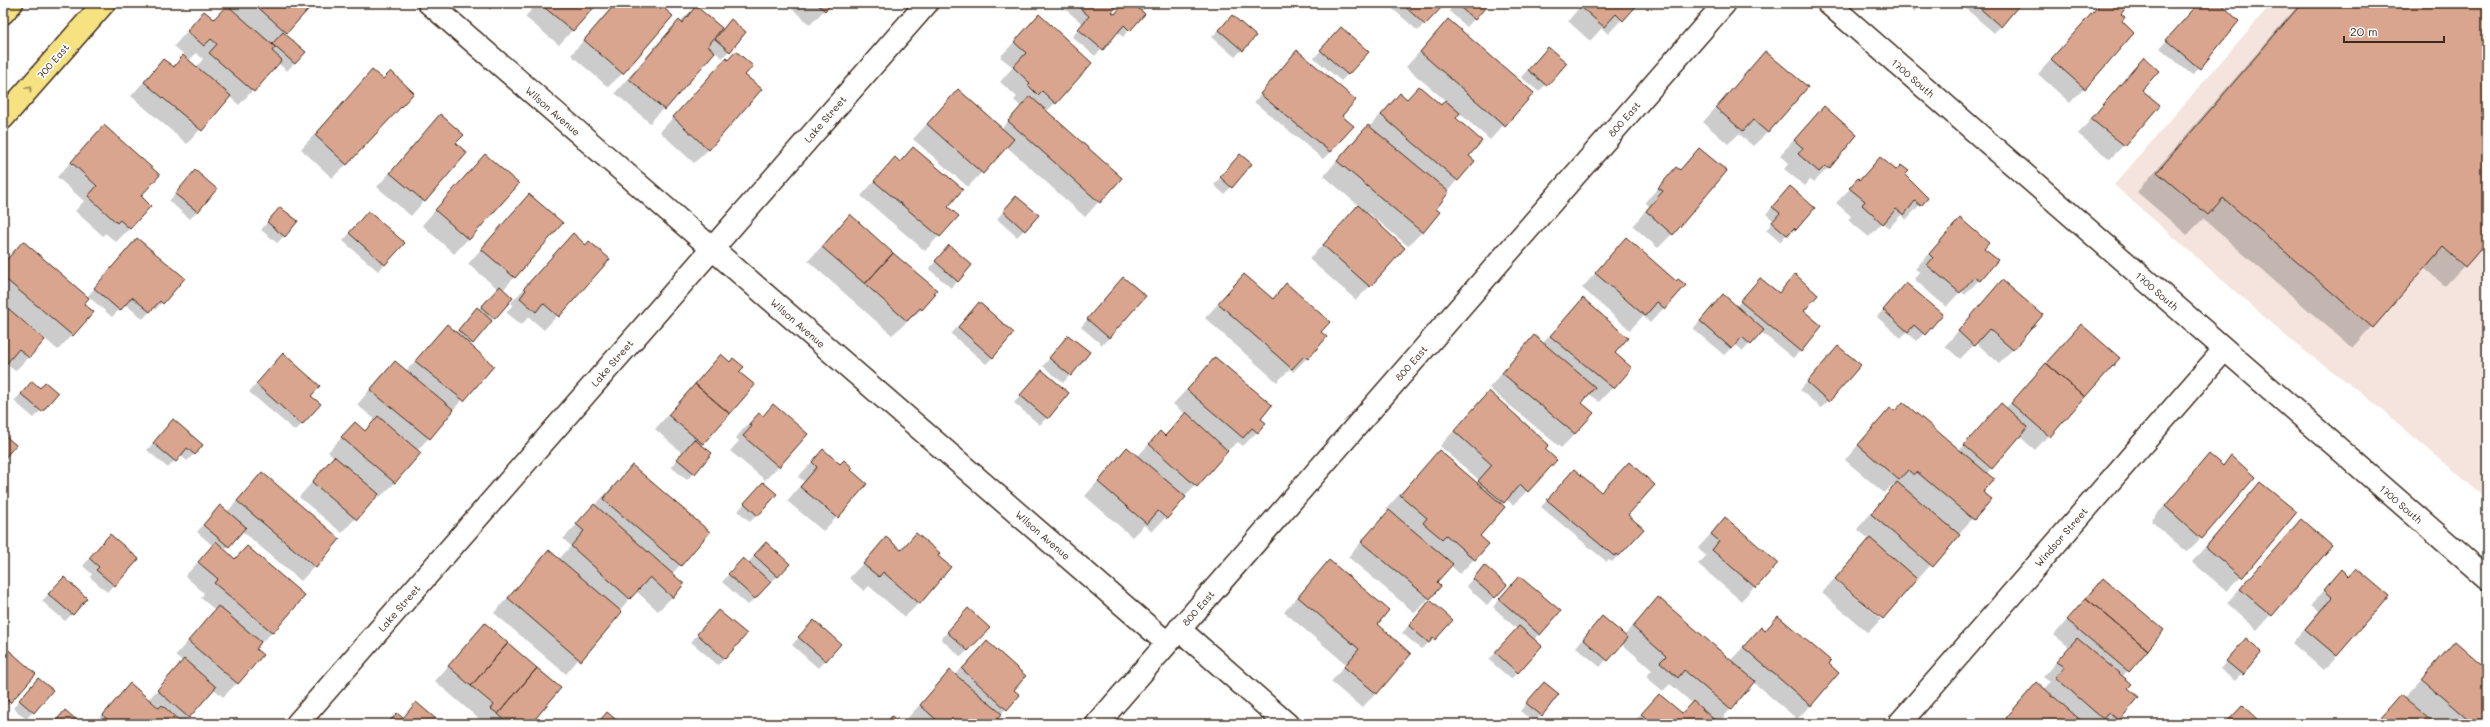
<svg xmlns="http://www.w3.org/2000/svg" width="2490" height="727" font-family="Mali,sans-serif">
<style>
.built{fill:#f4e4dd}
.shadow{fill:#0003;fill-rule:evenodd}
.building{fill:#d9a58e;stroke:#3b2a1e}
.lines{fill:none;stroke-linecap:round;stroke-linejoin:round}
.street-casing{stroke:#3b2a1e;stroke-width:25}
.secondary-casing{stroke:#3b2a1e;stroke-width:25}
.primary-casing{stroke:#3b2a1e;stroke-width:25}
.street{stroke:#fff;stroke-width:22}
.secondary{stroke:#fff;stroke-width:22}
.primary{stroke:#f6e281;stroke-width:22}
.oneway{stroke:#988650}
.labels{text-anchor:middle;stroke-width:3.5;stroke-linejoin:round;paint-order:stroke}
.street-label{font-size:10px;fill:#3b2a1e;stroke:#fff}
</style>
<rect width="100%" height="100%" fill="#fff"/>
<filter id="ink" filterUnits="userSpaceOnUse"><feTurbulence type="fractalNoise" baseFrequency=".025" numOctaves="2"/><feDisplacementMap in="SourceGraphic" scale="8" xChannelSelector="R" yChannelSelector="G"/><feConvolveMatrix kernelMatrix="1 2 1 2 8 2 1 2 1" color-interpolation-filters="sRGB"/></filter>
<g filter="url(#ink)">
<!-- built -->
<path class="built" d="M2272 3H2487V499L2361 392 2294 343 2114 185Z"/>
<!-- shadow -->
<path class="shadow" d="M224 3H313L284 35 305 52 287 71 278 63 239 105 230 97 187 144 131 96 163 60 172 67 183 57 196 68 203 59 196 53 190 60 174 46 204 12 213 20 227 6Z
M482 3H497L490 10Z
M537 3H597L559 45 525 17Z
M615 3H656L623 73 608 87 571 55Z
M786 3H831L810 25Z
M1100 3H1148L1123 37 1117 32 1095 56 1072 37 1083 24 1059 4ZM1116 6 1119 9 1114 15 1110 12Z
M1386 3H1440L1418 31Z
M1456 3H1488L1467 27 1449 11Z
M1583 3H1637L1608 34 1602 28 1590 41 1568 21Z
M1903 3H1923L1914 12Z
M1968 3H2020L1994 33 1964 7Z
M2102 3H2118L2120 21 2133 33 2070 103 2038 74Z
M2199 3H2219L2238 21 2192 75 2160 48Z
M2300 3H2487V241L2445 286 2424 268 2352 348 2203 219 2187 235 2137 192Z
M696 7 722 29 731 21 729 51 722 58 714 51 650 123 615 93 665 35Z
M1039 16 1055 103 1046 112 1120 178 1085 217 1006 146 968 187 913 139 958 90 1001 129 1021 107 1014 100 1017 97 1000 82 1013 67 1000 57Z
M1232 16 1255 36 1235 57 1212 37Z
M1448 20 1532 93 1490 140 1459 113 1454 118 1468 157 1457 180 1434 209 1422 232 1408 246 1366 211 1365 213 1370 286 1356 300 1309 259 1359 206 1324 176 1354 140 1368 126 1369 127 1400 94 1407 100 1441 106 1446 101 1406 67Z
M1341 28 1348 74 1341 81 1314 58Z
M1548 48 1565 63 1539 92 1521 77Z
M1297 51 1341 116 1330 152 1323 159 1254 102Z
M1765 53 1768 132 1753 146 1739 134 1728 144 1703 122Z
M2144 58 2141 91 2124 145 2110 159 2078 134Z
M726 59 744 75 709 149 694 163 660 132Z
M372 71 347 164 332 178 301 149Z
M1824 107 1828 168 1814 182 1810 180 1805 186 1784 169 1789 163 1780 155Z
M440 116 455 143 466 153 411 216 377 187Z
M104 126 139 196 130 228 116 242 105 233 103 236 75 211 84 201 57 177Z
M913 148 947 207 957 216 925 251 861 196 895 158 899 162Z
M1699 149 1672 234 1658 248 1633 226 1649 206 1645 202 1676 169 1679 171Z
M1880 158 1903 175 1926 198 1906 220 1901 215 1889 228 1882 223 1869 237 1848 220 1851 216 1836 203Z
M1233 162 1231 187 1224 194 1214 185Z
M471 170 518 184 454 254 422 225Z
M188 179 216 189 190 219 169 201Z
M529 195 561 223 503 290 512 298 470 346 492 366 417 451 395 483 380 497 377 494 342 533 299 497 334 457 328 452 355 423 364 431 376 420 357 405 381 376 395 362 406 371 447 326 455 333 498 289 468 264Z
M1783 195 1814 208 1788 237 1786 235 1780 242 1766 230 1774 221 1766 214Z
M1009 204 1024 230 1017 237 997 219Z
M273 215 284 236 277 243 261 230Z
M850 216 922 309 892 335 808 261Z
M361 219 385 264 378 271 343 241Z
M1960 219 1983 249 1979 280 1965 295 1961 291 1946 307 1914 279 1920 272 1915 269Z
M573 235 585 246 609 259 544 330 529 317 521 325 506 312 513 305 511 303Z
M137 239 183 278 155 310 153 308 143 319 125 304 112 317 89 297 83 304 93 312 58 350 18 316 29 357 15 371 5 363 3 366V263L23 242 87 297Z
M1626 239 1676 283 1684 286 1650 323 1643 316 1630 330 1582 288Z
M942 253 958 281 951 288 929 269Z
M1244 275 1272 300 1286 285 1320 332 1307 358 1293 372 1290 369 1277 382 1205 318Z
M1795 275 1802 311 1800 351 1793 358 1761 332 1743 351 1735 344 1724 355 1693 329 1716 302 1736 307 1753 286 1778 294Z
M2002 281 2013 349 1999 363 1976 343 1960 359 1945 346Z
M1116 285 1109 338 1102 345 1081 327Z
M1899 291 1941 314 1917 341 1906 332 1901 338 1877 317Z
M1583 299 1614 353 1631 368 1599 402 1588 393 1580 403 1575 434 1561 448 1489 388 1534 336 1543 343Z
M972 311 993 357 986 364 951 334Z
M2081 325 2119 358 2035 450 2019 436 1986 474 1981 492 1990 499 1883 618 1835 578 1870 540 1857 529 1896 485 1894 484 1884 493 1845 460 1890 409 1959 451 1994 411 2005 409Z
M1068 336 1089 353 1063 383 1043 366Z
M1831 355 1828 401 1821 408 1800 390Z
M721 356 753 385 700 445 710 454 687 480 671 467 682 453 655 429Z
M1216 358 1259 419 1257 432 1243 446 1238 442 1227 451 1152 532 1144 525 1132 537 1085 496 1127 448 1137 457 1160 432 1164 436 1185 414 1173 404Z
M276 362 310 396 302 424 295 431 249 392Z
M1035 378 1068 394 1040 425 1014 403Z
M32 382 40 389 57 393 34 418 14 401Z
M1489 392 1544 449 1527 491 1513 505 1506 499 1479 536 1488 544 1460 574 1450 565 1436 582 1440 586 1415 613 1348 557 1389 511 1386 509 1439 451 1476 483 1479 480 1440 446Z
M773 406 779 466 765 480 730 451 739 441 736 438 744 428 759 414 762 417Z
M173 420 194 454 187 461 180 455 168 468 147 450Z
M823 450 837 517 823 531 787 501 804 481 798 477Z
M2209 455 2222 466 2231 457 2201 538 2187 552 2151 521Z
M632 466 708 533 672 574V597L658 611 636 591 566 674 494 613 549 551 559 559 571 546 563 539Z
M262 473 339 539 301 581 242 531 224 550 234 559 247 547 303 597 272 633 257 646 237 683 223 697 214 689 182 724H94L130 684 148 700 183 662 175 656 215 610 201 598 204 593 185 576 213 546 197 532 213 513 227 512Z
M1567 477 1627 515 1619 555 1612 562 1609 560 1607 562 1541 507Z
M2260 483 2241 577 2227 591 2192 562Z
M756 490 757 515 750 522 738 511Z
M1725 518 1776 563 1741 601 1698 564 1706 556 1698 548Z
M2301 520 2331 546 2257 630 2227 603Z
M916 534 936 556 919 603 905 617 869 586 864 591 849 578 886 539 900 550Z
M103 542 138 559 107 592 90 577 92 574 83 566Z
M759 550 778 576 748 605 722 582 736 566 748 563Z
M1329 561 1376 625 1410 654 1362 708 1331 682 1346 664 1284 612Z
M2342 571 2337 656 2323 670 2292 643 2319 611 2311 605Z
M1477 574 1505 585 1487 605 1466 586Z
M1519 577 1539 634 1534 640 1518 672 1511 679 1489 660 1517 629 1493 607Z
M1834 579 1881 619 1868 633 1822 593Z
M2103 579 2163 630 2122 677 2127 688 2137 698 2114 724H2000L2037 683 2044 689 2050 682 2043 677 2069 647 2054 635Z
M57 585 72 614 65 621 42 601Z
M1658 599 1730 661 1747 643 1764 631 1778 617 1811 705 1797 719 1753 682 1718 724H1632L1659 695 1681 714 1692 703 1670 684 1663 691 1646 677 1652 670 1621 643 1600 667 1576 647 1595 624 1624 636Z
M1430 601 1434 639 1421 649 1402 633Z
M961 617 968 650 961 657 941 639Z
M711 618 725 658 718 665 691 642Z
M485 625 530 724H478L480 720 435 681Z
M807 628 840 644 818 668 792 645Z
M2246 639 2261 652 2235 681 2220 669Z
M987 642 1012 690 1018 695 992 724H911L906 720 950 671 955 675Z
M2455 642 2487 670V724H2374L2400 696 2403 699Z
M3 646 10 702 3 709Z
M38 679 33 712 26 719 13 708Z
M1544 683 1541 715 1534 722 1520 711Z"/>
<!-- building -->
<path class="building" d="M253 3H314L287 33Z
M539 3H598L573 31Z
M616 3H658L673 16 623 74 584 40Z
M816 3H832L825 11Z
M1074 3H1120L1112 12 1115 14 1124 3H1132L1145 14 1130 31 1124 25 1103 50 1078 29 1089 16Z
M1401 3H1442L1444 5 1425 25Z
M1455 3H1489L1475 20Z
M1584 3H1639L1623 21 1616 14 1604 27 1581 7Z
M1974 3H2021L2001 27Z
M2101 3H2119L2125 9 2121 14 2125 17 2122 21 2134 33 2085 89 2051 59Z
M2199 3H2220L2239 21 2200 69 2166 40Z
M2302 3H2487V242L2465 267 2443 247 2373 328 2223 198 2208 215 2157 172Z
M227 5 275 47 272 51 282 60 254 92 209 53 217 44 211 39 204 46 187 31 204 11 214 19Z
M696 6 722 28 708 46 715 52 665 110 629 79 679 20 682 23Z
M1039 14 1092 63 1056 104 1042 91 1038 95 1028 85 1030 83 1013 67 1026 53 1014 42Z
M1232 15 1256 36 1243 51 1219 30Z
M731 19 746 32 730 52 715 39Z
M1448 19 1534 93 1505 126 1420 52Z
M1341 27 1369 52 1348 75 1320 50Z
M283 32 306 52 295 64 272 44Z
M1548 47 1567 63 1547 86 1528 70Z
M1297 50 1356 100 1342 116 1354 126 1330 152 1260 94Z
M736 51 753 66 745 75 762 89 709 150 673 117 726 58 728 60Z
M1765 51 1808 87 1768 133 1753 120 1743 131 1716 108Z
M183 55 231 96 202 131 144 82 163 59 174 67Z
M2144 57 2159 71 2142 90 2160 105 2125 146 2091 119Z
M372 70 383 79 391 71 414 93 347 165 315 135Z
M1419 86 1441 105 1445 100 1460 113 1456 118 1482 141 1469 156 1475 161 1458 181 1381 115 1400 93 1407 99Z
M958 89 1014 139 983 174 927 124Z
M1030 96 1122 178 1100 203 1008 121Z
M1824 106 1857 135 1829 169 1825 166 1819 172 1798 154 1803 148 1794 140Z
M440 114 464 135 456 143 467 153 425 202 390 173Z
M104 125 160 175 141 196 151 206 130 229 120 220 117 223 88 196 97 186 71 162Z
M1368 125 1449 192 1436 209 1440 212 1423 233 1337 161Z
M913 147 963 189 948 207 959 216 940 237 874 181 895 157 900 162Z
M1699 148 1727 171 1673 235 1646 211 1663 191 1658 188 1676 167 1680 170Z
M485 154 519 184 469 240 435 210Z
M1240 154 1252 164 1232 188 1220 177Z
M1880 157 1896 170 1901 165 1909 171 1905 175 1928 198 1921 206 1915 201 1904 215 1896 209 1883 224 1862 205 1865 201 1849 188 1858 178 1860 180Z
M195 170 217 189 198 212 175 194Z
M1790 186 1815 208 1796 230 1794 228 1787 235 1772 222 1780 213 1772 207Z
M529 194 563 223 515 278 481 249Z
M1016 196 1039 215 1025 231 1003 211Z
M1358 205 1405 248 1370 287 1323 245Z
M280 207 298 221 285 237 267 222Z
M368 211 405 243 385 265 349 233Z
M850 214 893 253 865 284 822 247Z
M1960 218 1989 243 1984 249 1998 260 1980 281 1974 277 1960 293 1927 265 1933 258 1929 254Z
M573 233 586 245 589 241 610 259 559 317 543 303 536 312 520 298 526 290 524 288Z
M1626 237 1676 281 1678 279 1686 285 1665 309 1657 302 1645 316 1595 273Z
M137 238 185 278 163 304 160 301 150 312 132 297 120 311 94 288Z
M23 241 89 298 84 304 94 312 73 336 3 277V264Z
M949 245 972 265 958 282 935 261Z
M893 253 937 290 934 293 936 294 922 310 920 308 907 321 865 284Z
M1244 274 1273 299 1286 283 1330 322 1321 332 1327 337 1308 359 1304 356 1292 369 1218 303Z
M1795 274 1818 295 1804 311 1822 326 1801 352 1740 301 1760 278 1779 293Z
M1123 277 1146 296 1109 338 1087 319Z
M2002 280 2043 315 2013 350 1989 329 1974 346 1958 331Z
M1906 283 1943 314 1925 335 1914 325 1908 332 1883 310Z
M500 286 513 298 495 319 481 307Z
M1723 294 1764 330 1751 345 1742 337 1732 349 1700 321Z
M1583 298 1628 338 1615 353 1632 368 1614 389 1550 336Z
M979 302 1014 333 993 358 958 327Z
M3 304 45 340 29 358 19 349 7 363 3 360Z
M477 307 492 321 473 344 458 330Z
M447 324 494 366 464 401 415 361Z
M2081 324 2120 358 2085 397 2046 363Z
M1068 335 1090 352 1071 376 1049 358Z
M1534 335 1595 387 1582 403 1594 413 1575 434 1502 373Z
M1838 346 1861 365 1829 402 1807 382Z
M283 353 320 386 311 396 321 404 302 425 256 384Z
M721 354 730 362 733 358 744 367 739 372 755 385 730 414 695 384Z
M1215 357 1272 405 1261 419 1266 423 1258 433 1252 428 1243 438 1187 390Z
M395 361 454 410 430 439 370 390Z
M2046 363 2085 397 2050 437 2011 403Z
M1042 370 1069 393 1048 419 1020 395Z
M32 381 40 388 45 382 58 393 42 412 21 394Z
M695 384 730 414 703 444 668 415Z
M1489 391 1549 445 1545 449 1557 460 1528 492 1520 484 1504 503 1478 481 1492 465 1454 431Z
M1903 402 1994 479 1983 492 1992 499 1974 520 1917 472 1914 475 1908 470 1899 480 1858 445 1890 408 1895 411Z
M2001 403 2028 427 1992 469 1964 445Z
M773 404 808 434 779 467 743 436 752 426 749 424 759 413 763 416Z
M1186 412 1228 451 1197 487 1149 444 1160 431 1165 436Z
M378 416 421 453 395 483 341 437 355 422 365 431Z
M173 419 203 445 195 455 187 448 176 462 153 443Z
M3 434 16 445 4 459 3 458Z
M694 439 712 453 695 474 677 459Z
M1127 447 1186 497 1167 519 1158 511 1147 524 1098 482Z
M823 449 840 464 844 460 853 468 851 470 867 484 838 518 800 487 817 467 812 462Z
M1439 450 1505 507 1480 536 1489 544 1475 560 1446 535 1442 539 1423 523 1427 518 1400 495Z
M2209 454 2223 466 2231 455 2255 477 2202 539 2165 506Z
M334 456 379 494 357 520 312 482Z
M1629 462 1655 485 1628 515 1644 529 1619 556 1617 554 1614 556 1547 500 1574 469 1601 492Z
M632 465 710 532 681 566 603 499Z
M262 472 340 539 316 568 237 501Z
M763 482 777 494 758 516 744 503Z
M1897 482 1960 535 1933 567 1871 514Z
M2260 482 2297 512 2242 578 2206 547Z
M594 504 684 584 673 598 650 577 630 599 571 546 584 531 576 524Z
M220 505 246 527 229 547 203 525Z
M1389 510 1453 564 1437 582 1441 586 1430 599 1361 542Z
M1725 517 1778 563 1756 588 1712 550 1719 541 1711 534Z
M2301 519 2332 546 2272 616 2240 589Z
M916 533 940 553 938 556 951 567 920 604 883 572 879 577 863 564 886 537 901 550Z
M110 534 139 559 115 586 96 570 99 567 89 558Z
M1870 538 1917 579 1883 619 1835 579Z
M216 541 235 559 247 546 305 596 273 633 214 583 218 579 198 562Z
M766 542 790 564 778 577 754 555Z
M549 550 622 612 581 661 508 598Z
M743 558 771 582 755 599 728 574Z
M1329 560 1389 610 1378 624 1411 654 1377 694 1344 667 1359 649 1298 597Z
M1484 565 1507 585 1495 598 1473 579Z
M2356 568 2389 596 2337 656 2305 629 2332 597 2324 590 2342 569 2349 576Z
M1519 576 1561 611 1540 635 1499 599Z
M64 577 87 598 73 615 48 594Z
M2103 578 2164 630 2148 650 2086 598Z
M1658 597 1755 681 1731 710 1684 670 1678 678 1660 662 1666 656 1633 627Z
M2086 598 2148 650 2129 672 2067 620Z
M1430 600 1453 620 1435 640 1433 638 1429 643 1409 626Z
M218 606 261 642 256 649 263 655 238 684 188 641Z
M968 608 990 628 968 651 947 632Z
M718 610 747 634 725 659 697 634Z
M1602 616 1628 638 1608 661 1583 639Z
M1778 616 1831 661 1829 664 1839 673 1811 706 1743 647 1761 627 1765 631Z
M814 620 841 644 826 661 798 637Z
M485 623 508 643 471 686 448 666Z
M1519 626 1542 646 1518 673 1495 652Z
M2077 638 2132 684 2128 688 2139 697 2119 721 2109 712 2103 719 2055 677 2064 667 2056 662Z
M2246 638 2262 652 2243 675 2226 661Z
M987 641 1026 676 1014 690 1020 695 1007 710 962 669Z
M2455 641 2487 669V724H2474L2422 679Z
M508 643 537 668 498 714 491 709 494 705 471 686Z
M3 645 36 674 10 703 6 699 3 703Z
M184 659 216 687 189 718 157 690Z
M537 668 561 688 531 724H509L498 714Z
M950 670 1002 714 993 724H941L920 705Z
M38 678 53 690 34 713 19 700Z
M1544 682 1559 694 1542 716 1526 703Z
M2037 682 2085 724H2013L2006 718Z
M130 683 159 708 162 705 183 724H111L103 715Z
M1659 694 1682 713 1693 701 1719 724H1653L1641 714Z
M2400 695 2435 724H2375Z
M416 702 442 724H387L397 713 403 718Z
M2243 705 2260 721 2258 724H2225Z
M65 710 79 722 82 719 87 724H53Z
M607 712 621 724H597Z
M892 716 901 724H885Z"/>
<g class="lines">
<!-- street casing -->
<g class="street-casing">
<path id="street" d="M429 3 1167 643
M1179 629 1287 724
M297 724 927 3
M1097 724 1725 3
M1899 724 2224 350"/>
</g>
<!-- secondary casing -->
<g class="secondary-casing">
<path id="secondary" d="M1828 3 2487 578"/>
</g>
<!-- primary casing -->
<g class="primary-casing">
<path id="primary" d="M3 13 12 3
M3 118 104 3"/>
</g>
<!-- street -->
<use href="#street" class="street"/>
<!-- secondary -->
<use href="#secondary" class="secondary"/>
<!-- primary -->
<use href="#primary" class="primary"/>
</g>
<!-- one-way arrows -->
<defs><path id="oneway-chevron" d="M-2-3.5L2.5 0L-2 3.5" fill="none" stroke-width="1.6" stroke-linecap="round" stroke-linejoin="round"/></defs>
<use class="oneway" href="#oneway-chevron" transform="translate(29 89) rotate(-49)"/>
</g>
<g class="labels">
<!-- street labels -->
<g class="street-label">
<text transform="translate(53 61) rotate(-49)" y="4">700 East</text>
<text transform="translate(1913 78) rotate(41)" y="4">1700 South</text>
<text transform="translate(553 111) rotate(41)" y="4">Wilson Avenue</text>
<text transform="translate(825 119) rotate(-49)" y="4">Lake Street</text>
<text transform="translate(1624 119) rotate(-49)" y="4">800 East</text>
<text transform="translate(2157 291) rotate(41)" y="4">1700 South</text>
<text transform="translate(798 323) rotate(41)" y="4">Wilson Avenue</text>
<text transform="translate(612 363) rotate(-49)" y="4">Lake Street</text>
<text transform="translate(1411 363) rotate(-49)" y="4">800 East</text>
<text transform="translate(2401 504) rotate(41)" y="4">1700 South</text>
<text transform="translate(1043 535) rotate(41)" y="4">Wilson Avenue</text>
<text transform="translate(2061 537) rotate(-49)" y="4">Windsor Street</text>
<text transform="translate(399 608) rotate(-49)" y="4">Lake Street</text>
<text transform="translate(1198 608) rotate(-49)" y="4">800 East</text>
</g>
</g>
<!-- margin -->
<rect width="2490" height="727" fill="none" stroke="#fff" stroke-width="16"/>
<rect x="8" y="8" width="2474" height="711" fill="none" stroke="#3b2a1e" stroke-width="1.5" filter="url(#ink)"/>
<!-- scale -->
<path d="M2344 36v6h100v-6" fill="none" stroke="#3b2a1e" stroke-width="2"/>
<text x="2350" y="36" font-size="12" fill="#3b2a1e" stroke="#ffffff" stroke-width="3" paint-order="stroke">20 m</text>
</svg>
